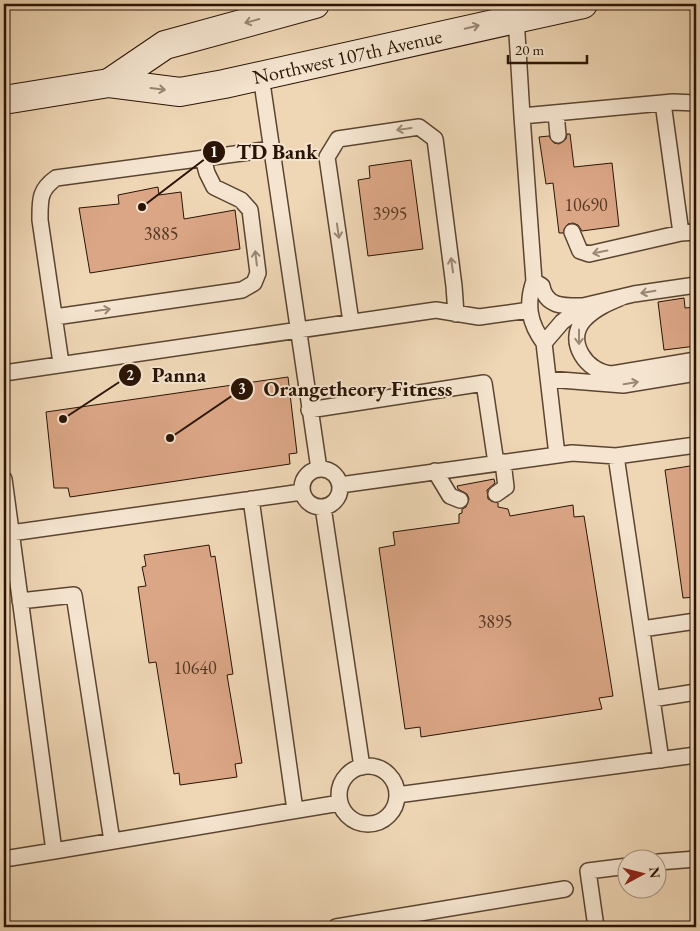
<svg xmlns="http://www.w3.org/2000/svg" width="700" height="931" font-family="'EB Garamond',serif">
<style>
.building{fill:#dba686;stroke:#2a1405}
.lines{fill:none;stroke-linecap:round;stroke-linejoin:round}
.service-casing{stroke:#5b4531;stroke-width:18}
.secondary-casing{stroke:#2a1405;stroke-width:30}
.service{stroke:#f5e5d0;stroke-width:15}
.secondary{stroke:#f5e5d0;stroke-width:28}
.oneway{stroke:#9a8775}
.labels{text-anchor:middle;stroke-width:4;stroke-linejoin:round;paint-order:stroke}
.number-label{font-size:18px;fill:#563825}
.street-label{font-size:20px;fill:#2a1405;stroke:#f5e5d0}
.leader{fill:none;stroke:#2a1405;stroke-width:2}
.callout-dot{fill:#2a1405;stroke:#f5e5d0;stroke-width:2}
.mark-label{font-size:15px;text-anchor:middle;font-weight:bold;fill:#fff}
.callout-label{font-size:21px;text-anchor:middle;font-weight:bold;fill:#2a1405;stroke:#f5e5d0;stroke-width:4;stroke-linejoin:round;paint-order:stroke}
</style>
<rect width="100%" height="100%" fill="#efd7b6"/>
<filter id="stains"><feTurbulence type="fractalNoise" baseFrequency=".004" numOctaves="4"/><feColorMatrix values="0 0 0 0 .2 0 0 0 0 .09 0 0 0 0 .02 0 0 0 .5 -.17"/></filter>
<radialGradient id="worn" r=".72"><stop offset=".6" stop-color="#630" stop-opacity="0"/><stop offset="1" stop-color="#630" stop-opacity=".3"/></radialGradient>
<!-- building -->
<path class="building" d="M567 134H570L574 167 612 163 619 226 582 231 578 225 573 223 568 224 563 233H559L553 183 546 184 539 137 549 136 554 143 559 144 566 139Z
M411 160 423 249 368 256 358 180 370 178 369 166Z
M158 187 159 195 181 192 184 219 235 210 240 249 90 273 79 208 119 204 118 195Z
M684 298 685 308 696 307V346L664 350 658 302Z
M288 377 297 453 289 454 290 464 70 497 68 488H54L46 412Z
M696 465V597L683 598 665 470Z
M494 479 495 483 487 490 488 499 498 503V507L508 509 510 516 573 505 574 517 584 516 613 696 599 698 602 709 421 737 420 727 405 729 379 548 395 545 393 532 459 523V514L462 513V509L466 507 469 499 467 494 458 489 457 486Z
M209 545 211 557 215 556 233 674 227 675 242 763 235 764 237 777 180 785 179 773 174 774 156 662 149 663 138 587 146 586 142 567 146 566 144 555Z"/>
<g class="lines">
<!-- service casing -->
<g class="service-casing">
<path id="service" d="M516 17 522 116 673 102 696 103
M261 76 319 469
M663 103 681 233 696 232
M556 113 558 135
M522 116 534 281C526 304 529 323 544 343L557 455
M572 232 580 251 589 254 681 233
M534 281 542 286C546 308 566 306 583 306
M625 296C610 302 595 308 584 320 565 341 587 373 612 374L696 360
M55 317 242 290 254 283 258 273 250 210 241 200 214 187 207 173 203 158
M351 322 327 157 338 139 419 127 435 139 454 286 456 314
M544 343 562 322 583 306 634 294 696 285
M61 363 40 220C40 200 39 190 56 178L272 149
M4 373 436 310 479 317 530 310
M548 379 623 385 696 373
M309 410 484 383 496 463
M616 456 661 760
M302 488a19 19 0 1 1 38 0a19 19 0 1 1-38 0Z
M435 471 450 496 460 500
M4 479 54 851 340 803
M340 485 572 453 616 456 696 445
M496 494 506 487 503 462
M251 499 295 810
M323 507 362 767
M11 533 302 492
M20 601 74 595 112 841
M642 629 696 621
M652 699 696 692
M339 795a29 29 0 1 1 58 0a29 29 0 1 1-58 0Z
M397 795 696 755
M4 859 54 851
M658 862 696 859
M336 927 565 889
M596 927 588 871 628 866"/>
</g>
<!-- secondary casing -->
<g class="secondary-casing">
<g id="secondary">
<path d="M109 83 165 45 315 4"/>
<path id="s1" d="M4 100 109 83 180 92 224 84 583 4"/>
</g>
</g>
<!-- service -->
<use href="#service" class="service"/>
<!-- secondary -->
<use href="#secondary" class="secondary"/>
</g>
<!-- one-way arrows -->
<defs><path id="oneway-shaft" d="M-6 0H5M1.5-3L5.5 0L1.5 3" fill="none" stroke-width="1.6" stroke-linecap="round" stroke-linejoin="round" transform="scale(1.25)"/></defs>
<g class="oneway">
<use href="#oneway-shaft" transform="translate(252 21) rotate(165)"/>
<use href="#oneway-shaft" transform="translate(472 27) rotate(-13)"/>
<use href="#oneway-shaft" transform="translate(158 89) rotate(7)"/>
<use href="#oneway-shaft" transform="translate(404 129) rotate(172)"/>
<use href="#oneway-shaft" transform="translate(338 231) rotate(82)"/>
<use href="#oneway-shaft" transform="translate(600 252) rotate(169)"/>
<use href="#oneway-shaft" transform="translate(256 258) rotate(-97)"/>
<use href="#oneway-shaft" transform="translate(452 265) rotate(-98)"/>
<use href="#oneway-shaft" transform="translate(648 292) rotate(171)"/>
<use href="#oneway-shaft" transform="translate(103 310) rotate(-8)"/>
<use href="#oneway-shaft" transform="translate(579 337) rotate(90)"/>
<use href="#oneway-shaft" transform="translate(631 383) rotate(-9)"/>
</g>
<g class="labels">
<!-- number labels -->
<g class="number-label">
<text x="586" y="211">10690</text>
<text x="390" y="220">3995</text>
<text x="161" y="240">3885</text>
<text x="495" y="628">3895</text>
<text x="195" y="674">10640</text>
</g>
<!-- street labels -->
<g class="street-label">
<text dy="7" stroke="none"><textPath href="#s1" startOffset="349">Northwest 107th Avenue</textPath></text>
</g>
</g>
<!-- callouts -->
<path class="leader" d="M142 207L214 152M63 419L130 375M170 438L242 389"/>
<g class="callout-dot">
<circle cx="142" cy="207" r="5"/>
<circle cx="63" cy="419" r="5"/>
<circle cx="170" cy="438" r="5"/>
<circle cx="214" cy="152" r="12"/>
<circle cx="130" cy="375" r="12"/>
<circle cx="242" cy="389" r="12"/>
</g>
<g class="mark-label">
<text x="214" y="157">1</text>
<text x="130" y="380">2</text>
<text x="242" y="394">3</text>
</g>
<g class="callout-label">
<text x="277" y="159">TD Bank</text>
<text x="179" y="382">Panna</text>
<text x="358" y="396">Orangetheory Fitness</text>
</g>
<!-- margin -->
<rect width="700" height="931" fill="none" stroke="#efd7b6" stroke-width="20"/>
<rect x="5" y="5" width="690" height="921" fill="none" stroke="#2a1405" stroke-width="2.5"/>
<rect x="10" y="10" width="680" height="911" fill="none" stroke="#2a1405"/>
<!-- north arrow -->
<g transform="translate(642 874) rotate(83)"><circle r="24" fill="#f5e5d0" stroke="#a4917f"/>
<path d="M0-4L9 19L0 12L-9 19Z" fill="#8f2418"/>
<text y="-8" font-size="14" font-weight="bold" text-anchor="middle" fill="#2a1405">N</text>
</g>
<!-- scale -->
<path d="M508 55v8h79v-8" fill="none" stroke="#2a1405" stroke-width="2.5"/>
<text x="515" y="55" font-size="15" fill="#2a1405" stroke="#f5e5d0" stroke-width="4" paint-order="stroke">20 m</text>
<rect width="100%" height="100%" filter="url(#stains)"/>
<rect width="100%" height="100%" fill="url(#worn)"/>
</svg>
